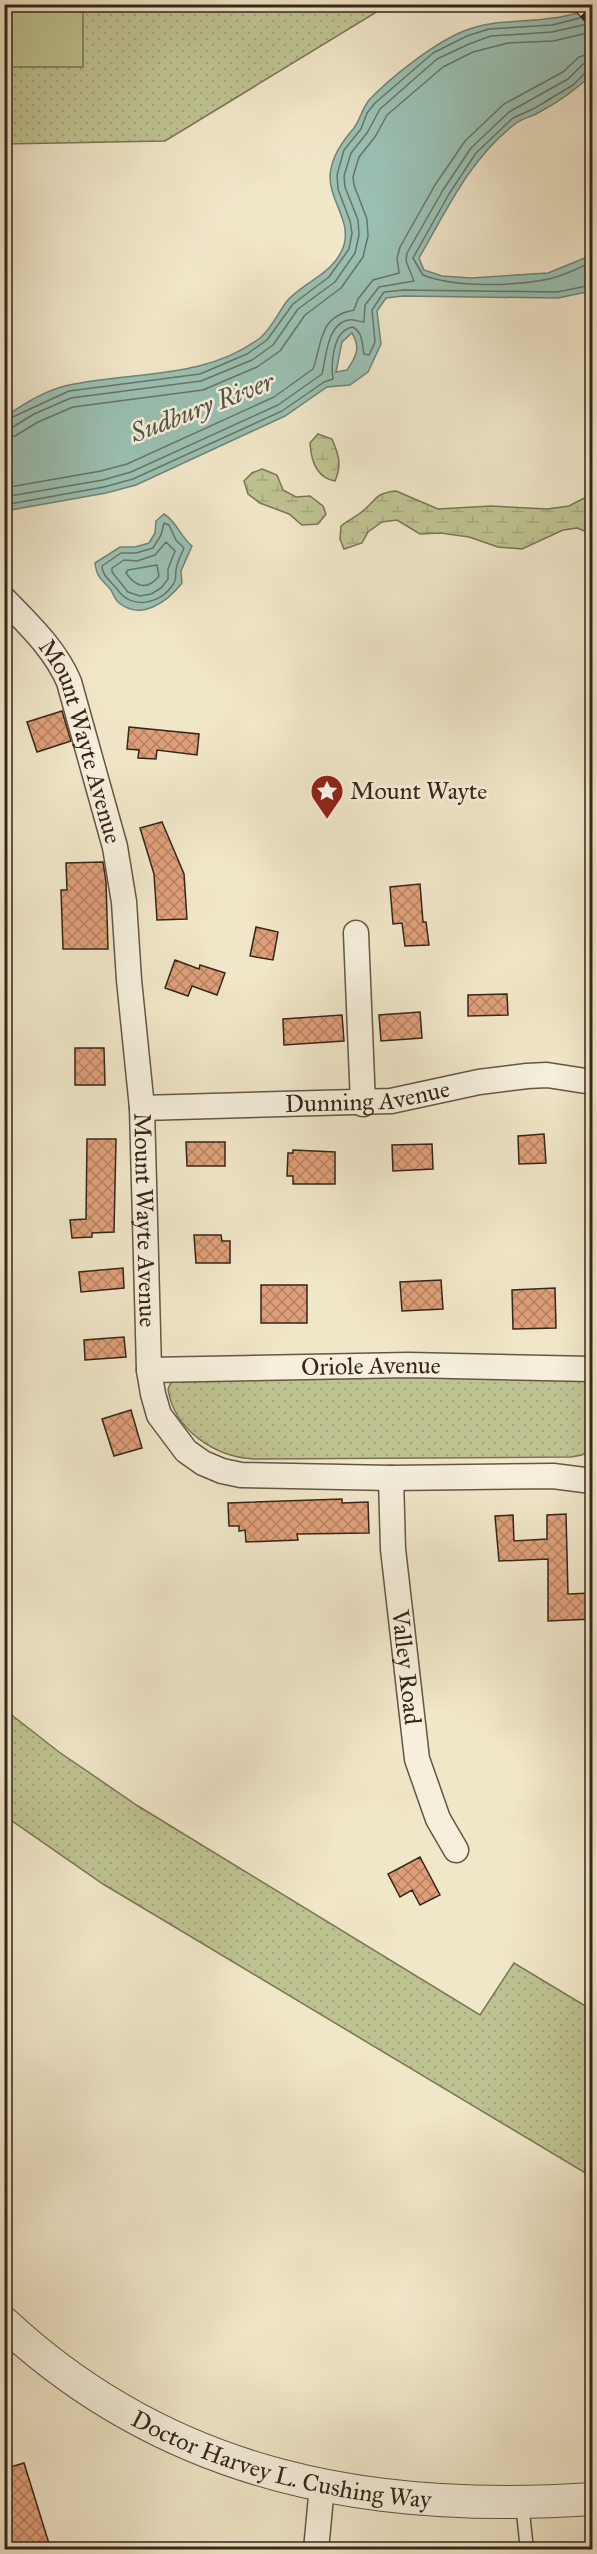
<svg xmlns="http://www.w3.org/2000/svg" width="597" height="2554" font-family="'IM FELL Great Primer',serif">
<style>
.wetland{fill:url(#wetland-marsh);stroke:#7a7456;stroke-width:1.5}
.park{fill:url(#park-dots);stroke:#7a7456;stroke-width:1.5}
.pitch{fill:#bfc392;stroke:#7a7456;stroke-width:1.5}
.water{fill:#9ac0b2;stroke:#728275;stroke-width:1.5;fill-rule:evenodd}
.lines{fill:none;stroke-linecap:round;stroke-linejoin:round}
.shore{stroke:#687366;stroke-width:1.5}
.building{fill:url(#building-cross-hatch);stroke:#352619;stroke-width:1.5}
.service-casing{stroke:#645645;stroke-width:15}
.minor-casing{stroke:#645645;stroke-width:27}
.tertiary-casing{stroke:#645645;stroke-width:34}
.service{stroke:#f5efdb;stroke-width:12}
.minor{stroke:#f5efdb;stroke-width:24}
.tertiary{stroke:#f5efdb;stroke-width:32}
.rail-casing{stroke:#352619;stroke-width:7}
.rail{stroke:#f5efdb;stroke-width:4.5;stroke-dasharray:14;stroke-linecap:butt}
.labels{text-anchor:middle;stroke-width:5;stroke-linejoin:round;paint-order:stroke}
.street-label{font-size:24px;fill:#352619;stroke:#f5efdb}
.poi-label{font-size:24px;fill:#352619;stroke:#f5efdb;text-anchor:start}
.water-label{font-size:26px;font-style:italic;fill:#535447;stroke:#f5efdb}
</style>
<defs>
<pattern id="wetland-marsh" width="20" height="14" patternUnits="userSpaceOnUse" patternTransform="scale(1.5)"><rect width="20" height="14" fill="#bfc392"/><path d="M1 5h8M5 5V1M11 12h8M15 12V8" fill="none" stroke="#a5a77d"/></pattern>
<pattern id="park-dots" width="8" height="8" patternUnits="userSpaceOnUse" patternTransform="scale(1.5)"><rect width="8" height="8" fill="#bfc392"/><path d="M2 2h.1M6 6h.1" fill="none" stroke="#a5a77d" stroke-width="1.8" stroke-linecap="round"/></pattern>
<pattern id="building-cross-hatch" width="8" height="8" patternUnits="userSpaceOnUse" patternTransform="scale(1.5)"><rect width="8" height="8" fill="#de9f79"/><path d="M0 0l8 8M0 8l8-8" fill="none" stroke="#b58162"/></pattern>
</defs>
<rect width="100%" height="100%" fill="#f0e6c8"/>
<filter id="stains"><feTurbulence type="fractalNoise" baseFrequency=".00333" numOctaves="4"/><feColorMatrix values="0 0 0 0 .2 0 0 0 0 .09 0 0 0 0 .02 0 0 0 .5 -.17"/></filter>
<radialGradient id="worn" r=".72"><stop offset=".6" stop-color="#630" stop-opacity="0"/><stop offset="1" stop-color="#630" stop-opacity=".3"/></radialGradient>
<!-- wetland -->
<path class="wetland" d="M318 434 332 439C339 455 342 465 335 481 316 478 311 460 310 443Z
M262 469 277 475 283 490 296 497 310 496 323 506 326 514 318 524 302 525 289 514 260 503 248 494 244 481 252 473Z
M396 491 438 509 491 506 547 509 569 506 592 494V534L577 528 563 530 522 549 498 547 469 537 441 533 420 534 397 520 382 522 368 532 362 543 344 549 340 539 341 526C348 520 358 516 365 509 378 498 376 493 396 491Z"/>
<!-- park -->
<path class="park" d="M4 5H388L165 141 5 144Z
M573 1375 589 1381 592 1386V1447L582 1455 571 1457 254 1459C215 1457 174 1430 168 1389L173 1378Z
M4 1709 59 1752 138 1806 480 2015 514 1963 592 2010V2177L103 1884 5 1816Z"/>
<!-- pitch -->
<path class="pitch" d="M5 4 83 5V67H5Z"/>
<!-- water -->
<path class="water" d="M592 9V74C576 90 557 103 536 114 530 117 521 119 515 124 471 157 446 211 419 258L424 270 442 276 471 278 548 273 592 255V291L558 298 403 296 386 298 377 311 381 344 368 372 350 385 327 387 285 416 136 485 106 493 5 511V417C23 404 46 390 69 385 134 371 204 380 260 338 271 329 278 313 287 301 303 282 335 274 344 245 351 220 329 200 330 175 332 156 342 142 354 128 360 120 362 109 369 100 391 77 434 43 464 31 495 19 521 23 553 18 566 17 579 12 592 9ZM352 333C361 348 356 357 347 370L336 372 342 342Z
M164 514C177 522 180 536 192 546L181 571 182 583C168 601 141 622 118 602 115 599 113 594 111 590 102 579 97 579 95 563L120 547H135L149 543 155 533 156 521Z"/>
<g class="lines">
<!-- shore -->
<path class="shore" d="M592 70 587 71 573 85 535 108 513 118 476 153 449 194 413 258 423 275C455 288 514 286 549 279 563 276 579 268 592 262
M4 421 69 391 200 374 247 354 267 340 293 304 329 277 349 249 352 233 350 221 338 189 337 175 344 150 361 129 367 113 375 103 433 53 467 36 489 29 552 25 592 15
M4 429 13 427 34 414 71 398 201 381 252 360 273 345 298 309 335 282 355 253 359 235 358 220 345 187 344 176 351 153 367 133 380 109 437 59 469 44 491 36 552 32 592 23
M4 438 15 436 38 422 73 407 203 390 257 367 280 351 305 315 341 288 363 257 368 236 367 219 354 185 353 177 359 157 375 137 387 115 443 67 473 52 508 43 553 41 592 32
M4 488 101 471 127 464 274 397 313 369C323 341 318 317 354 310L358 299 373 280 399 273 397 258 400 247 435 185 465 141 504 104 563 72 579 57 592 53
M4 497 103 480 131 472 278 405 322 374C326 358 327 323 349 320 354 319 359 322 364 322L365 305 379 287 414 281 406 261 407 253 443 190 471 148 509 112 568 79 583 64 592 62
M4 505 104 487 133 479 282 411 324 382 333 379C331 365 332 330 353 327 363 333 362 344 364 354L369 355 375 342 372 310 384 292 404 290 557 292 592 285
M164 523 169 525 176 540 184 548C181 555 177 562 176 570 175 575 177 579 174 583 161 605 131 610 117 589 111 581 102 576 102 566L121 553H136L153 548 161 535Z
M166 542 175 551 168 569V579L161 588 151 594 140 596 128 592 112 572V568L124 560 137 561 155 555Z
M157 565 159 576C147 591 136 587 126 573L128 570Z"/>
</g>
<!-- building -->
<path class="building" d="M62 711 71 741 37 752 27 722Z
M129 727 199 734 197 755 157 750 156 759 138 758 139 750 127 749Z
M162 822 184 874 187 919 157 920 154 874 140 828Z
M103 862 106 882 108 949H63L61 890H67L66 863Z
M420 884 423 922H426L429 945 405 946 402 923 393 924 390 887Z
M256 927 278 932 273 960 250 956Z
M175 960 199 969 200 965 225 973 217 995 192 986 188 996 165 988Z
M507 994 508 1015 468 1016V995Z
M420 1012 422 1038 381 1041 379 1015Z
M342 1015 344 1041 284 1045 283 1019Z
M75 1048H104L105 1085H75Z
M544 1134 546 1163 519 1164 518 1136Z
M87 1139H116L114 1232 92 1233V1237L72 1238 70 1220 86 1219Z
M186 1142H225V1166H187Z
M432 1144 433 1169 393 1171 392 1145Z
M293 1150 335 1152V1184H293V1176H287L288 1153H293Z
M194 1235H221L222 1241H230V1263H196Z
M123 1268 124 1288 81 1292 79 1272Z
M441 1280 443 1309 402 1311 400 1282Z
M261 1285H307V1323H261Z
M555 1288 556 1328 513 1329 512 1290Z
M124 1337 126 1357 85 1360 84 1340Z
M131 1410 142 1448 114 1456 102 1419Z
M342 1499V1503L368 1502 369 1533 297 1534 298 1540 246 1542 245 1530 239 1531V1526H229L228 1503Z
M566 1514 568 1594 592 1593V1619L548 1621V1559L499 1561 495 1516 513 1515 514 1541 547 1539V1515Z
M420 1857 440 1895 420 1905 412 1890 400 1897 388 1874Z
M24 2463 51 2550H11L4 2529V2469Z"/>
<g class="lines">
<!-- service casing -->
<g class="service-casing">
<path id="service" d="M522 2503 527 2550"/>
</g>
<!-- minor casing -->
<g class="minor-casing">
<g id="minor">
<path id="s1" d="M4 599C29 625 55 649 69 682L115 847 124 902 129 980 142 1108 149 1370 153 1394 159 1415 186 1451 203 1463 222 1471 241 1475 391 1478 553 1476 592 1481"/>
<path d="M356 933 363 1104"/>
<path id="s2" d="M142 1108 391 1101 479 1082 527 1076 547 1075 592 1082"/>
<path id="s3" d="M149 1370 409 1365 592 1369"/>
<path id="s4" d="M391 1478 393 1549 417 1759 438 1819 456 1850"/>
<path d="M316 2550 322 2486"/>
</g>
</g>
<!-- tertiary casing -->
<g class="tertiary-casing">
<g id="tertiary">
<path id="s5" d="M4 2323C171 2478 372 2514 592 2499"/>
</g>
</g>
<!-- service -->
<use href="#service" class="service"/>
<!-- minor -->
<use href="#minor" class="minor"/>
<!-- tertiary -->
<use href="#tertiary" class="tertiary"/>
<!-- rail casing -->
<g class="rail-casing">
<path id="rail" d="M573 4 592 25"/>
</g>
<!-- rail -->
<use href="#rail" class="rail"/>
</g>
<!-- icons -->
<defs>
<g id="sight-pin" transform="scale(1.725)"><path d="M0 17L-7.5 6A9.5 9.5 0 1 1 7.5 6Z" fill="#8f2418" stroke="#f5efdb"/><path d="M0-6L1.8-2.2L6-1.7L2.9 1.2L3.7 5.4L0 3.3L-3.7 5.4L-2.9 1.2L-6-1.7L-1.8-2.2Z" fill="#fff"/></g>
</defs>
<g fill-rule="evenodd">
<use href="#sight-pin" x="327" y="791"/>
</g>
<g class="labels">
<!-- street labels -->
<g class="street-label">
<text dy="8" stroke="none"><textPath href="#s1" startOffset="166">Mount Wayte Avenue</textPath></text>
<text dy="8" stroke="none"><textPath href="#s2" startOffset="226">Dunning Avenue</textPath></text>
<text dy="8" stroke="none"><textPath href="#s1" startOffset="652">Mount Wayte Avenue</textPath></text>
<text dy="8" stroke="none"><textPath href="#s3" startOffset="222">Oriole Avenue</textPath></text>
<text dy="8" stroke="none"><textPath href="#s4" startOffset="190">Valley Road</textPath></text>
<text dy="8" stroke="none"><textPath href="#s5" startOffset="316">Doctor Harvey L. Cushing Way</textPath></text>
</g>
<!-- poi labels -->
<g class="poi-label">
<text x="350" y="799">Mount Wayte</text>
</g>
<!-- water labels -->
<g class="water-label">
<text transform="translate(202 407) rotate(-21)" y="9">Sudbury River</text>
</g>
</g>
<!-- margin -->
<rect width="597" height="2554" fill="none" stroke="#f0e6c8" stroke-width="24"/>
<rect x="6" y="6" width="585" height="2542" fill="none" stroke="#352619" stroke-width="3"/>
<rect x="12" y="12" width="573" height="2530" fill="none" stroke="#352619" stroke-width="1.5"/>
<rect width="100%" height="100%" filter="url(#stains)"/>
<rect width="100%" height="100%" fill="url(#worn)"/>
</svg>
